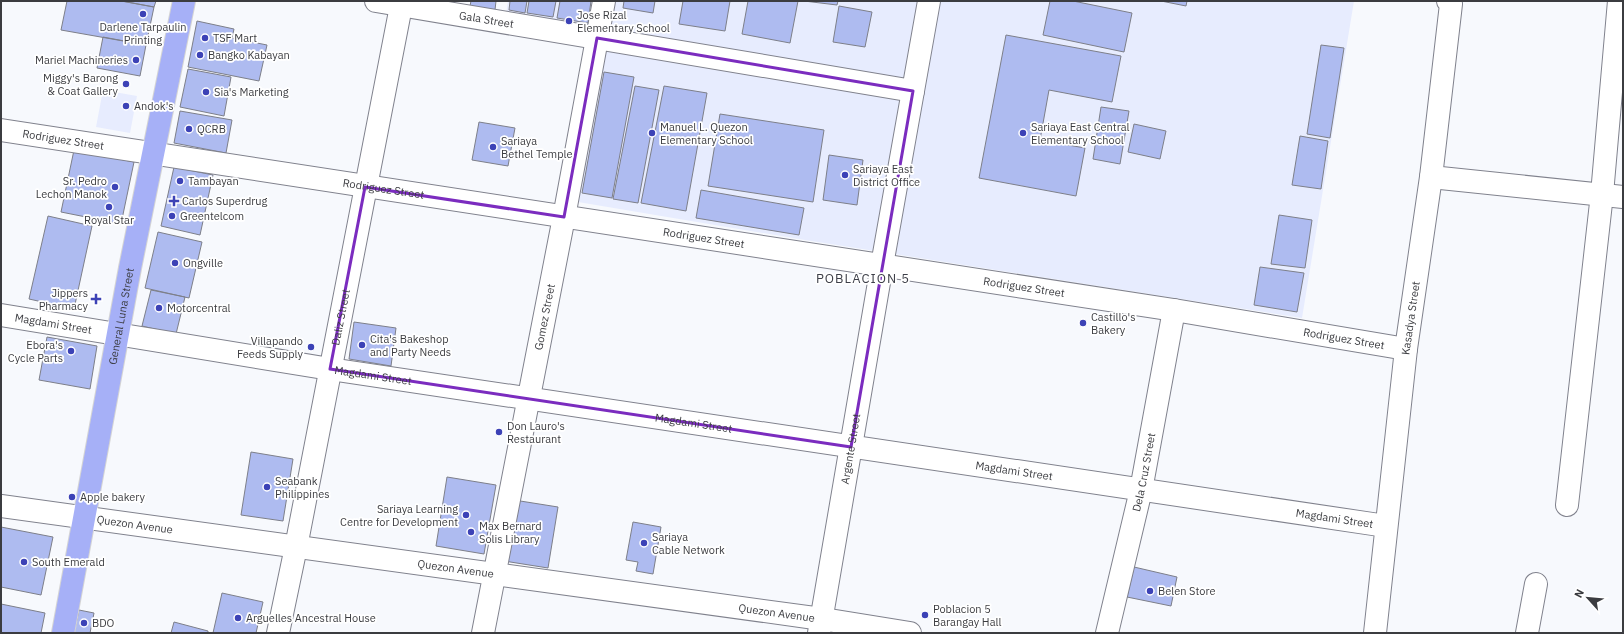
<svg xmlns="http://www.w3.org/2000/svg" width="1624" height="634" font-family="'IBM Plex Sans',sans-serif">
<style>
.built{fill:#e7ecfe}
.building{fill:#aebbf0;stroke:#7d7f89}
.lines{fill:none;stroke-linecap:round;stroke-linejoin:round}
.minor-casing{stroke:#80828d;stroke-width:24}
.major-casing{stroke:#d4d4d5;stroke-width:24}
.minor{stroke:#fff;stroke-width:22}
.major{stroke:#a6b0f7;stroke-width:22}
.marked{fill:none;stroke:#7b2cbf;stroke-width:3;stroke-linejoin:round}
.poi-dot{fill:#3c42b6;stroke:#fff;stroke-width:1.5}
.labels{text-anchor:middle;stroke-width:3.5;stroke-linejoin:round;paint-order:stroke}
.poi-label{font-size:11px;fill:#3b3c40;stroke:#fff;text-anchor:start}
.street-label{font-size:11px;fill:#3b3c40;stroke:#fff}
.quarter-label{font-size:13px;letter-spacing:1px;fill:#3d3f48;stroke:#fff}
</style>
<rect width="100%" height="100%" fill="#f7f9fd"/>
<!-- built -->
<path class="built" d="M508 1H594L590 27 506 14Z
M615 1H1354L1302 318 805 240 578 202Z
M103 90 137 96 130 133 96 127Z"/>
<!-- building -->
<path class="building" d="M67 1H121L154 7 146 45 61 30Z
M122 1H156L154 7Z
M471 1H496L495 10 470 6Z
M510 1H527L525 13 509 10Z
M529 1H556L553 17 527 13Z
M560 1H591L588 23 557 18Z
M624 1H655L653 13 623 8Z
M683 1H730L725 31 679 24Z
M748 1H798L790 43 742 34Z
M804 1H838L837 5Z
M1050 1H1073L1132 13 1124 52 1043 35Z
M1161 1H1187L1186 6Z
M839 6 872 12 865 47 833 42Z
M197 21 234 29 232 38 267 45 259 81 188 67Z
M1006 35 1121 56 1112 102 1049 90 1040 140 1085 148 1076 196 979 178Z
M103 37 146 45 140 76 97 68Z
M1321 45 1344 48 1330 138 1307 134Z
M188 69 231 77 224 116 180 107Z
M604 72 634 77 612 198 582 193Z
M635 86 659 90 638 203 613 199Z
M664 86 707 93 686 211 641 203Z
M1101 107 1129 111 1120 164 1093 159Z
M180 111 232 120 226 153 174 143Z
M720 114 824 130 813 202 708 186Z
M479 122 515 128 508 166 472 160Z
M1134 124 1166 131 1160 159 1128 152Z
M1300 136 1328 141 1321 189 1292 185Z
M74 150 134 162 121 224 61 212Z
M829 155 863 160 857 205 823 200Z
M174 167 213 175 200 235 161 226Z
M701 190 804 208 799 235 696 218Z
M1279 215 1312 220 1305 268 1271 264Z
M48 216 92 226 74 309 29 299Z
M158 232 202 242 189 298 145 288Z
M1260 267 1304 273 1297 312 1254 305Z
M151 290 185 297 176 334 142 326Z
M354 322 396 328 391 366 349 359Z
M47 337 97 346 90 389 39 380Z
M251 452 293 459 283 521 241 515Z
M447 477 496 485 484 554 436 546Z
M514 500 558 507 548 568 504 561Z
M633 522 661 527 653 574 636 571 638 562 626 560Z
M1 527 53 537 41 595 1 587Z
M1134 567 1177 577 1171 606 1127 597Z
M222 593 263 602 256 633H213Z
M1 604 45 613 41 633H1Z
M79 610 94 613 90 633H74Z
M174 622 208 631V633H171Z"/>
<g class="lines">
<!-- minor casing -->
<g class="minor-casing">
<g id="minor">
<path id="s1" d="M376 1 913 91"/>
<path id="s2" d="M1 130 1174 310 1406 349"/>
<path d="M1431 177 1623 197"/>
<path id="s3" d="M1 315 330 369 1386 526"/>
<path d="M1567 505 1602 194 1619 1"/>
<path id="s4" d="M1 506 822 619 910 633"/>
<path id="s5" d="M278 633 296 547 402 1"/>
<path id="s6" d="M483 633 564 217 604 1"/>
<path id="s7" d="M819 633 882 265 929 1"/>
<path id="s8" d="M1107 633 1141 490 1174 310"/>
<path id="s9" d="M1375 633 1406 349 1431 177 1451 4 1448 1"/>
<path d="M1527 633 1536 584"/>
</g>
</g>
<!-- major casing -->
<g class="major-casing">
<g id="major">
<path id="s10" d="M63 633 130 268 184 1"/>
</g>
</g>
<!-- minor -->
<use href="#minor" class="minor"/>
<!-- major -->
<use href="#major" class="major"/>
</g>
<!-- marked area -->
<path class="marked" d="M597 38 913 91 851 447 330 369 365 187 564 217Z"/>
<!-- markers -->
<g class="poi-dot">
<circle cx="143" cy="14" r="4"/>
<circle cx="569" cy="21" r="4"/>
<circle cx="205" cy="38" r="4"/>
<circle cx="200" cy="55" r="4"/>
<circle cx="136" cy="60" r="4"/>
<circle cx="126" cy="84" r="4"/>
<circle cx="206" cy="92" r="4"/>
<circle cx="126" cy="106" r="4"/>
<circle cx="189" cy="129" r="4"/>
<circle cx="652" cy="133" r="4"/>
<circle cx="1023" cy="133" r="4"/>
<circle cx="493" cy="147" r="4"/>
<circle cx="845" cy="175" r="4"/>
<circle cx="180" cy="181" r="4"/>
<circle cx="115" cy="187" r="4"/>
<path d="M172 195h4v4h4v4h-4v4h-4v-4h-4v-4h4z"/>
<circle cx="109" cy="207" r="4"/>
<circle cx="172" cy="216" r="4"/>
<circle cx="175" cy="263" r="4"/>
<path d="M94 293h4v4h4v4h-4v4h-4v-4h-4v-4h4z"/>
<circle cx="159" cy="308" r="4"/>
<circle cx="1083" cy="323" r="4"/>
<circle cx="362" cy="345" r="4"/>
<circle cx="311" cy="347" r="4"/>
<circle cx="71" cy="351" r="4"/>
<circle cx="499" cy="432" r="4"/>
<circle cx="267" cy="487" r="4"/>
<circle cx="72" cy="497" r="4"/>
<circle cx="466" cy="515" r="4"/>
<circle cx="471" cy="532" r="4"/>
<circle cx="644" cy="543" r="4"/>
<circle cx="24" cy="562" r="4"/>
<circle cx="1150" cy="591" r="4"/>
<circle cx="925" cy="615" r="4"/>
<circle cx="238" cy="618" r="4"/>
<circle cx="84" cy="623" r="4"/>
</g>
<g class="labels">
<!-- poi labels -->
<g class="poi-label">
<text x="577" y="19">Jose Rizal<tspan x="577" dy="13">Elementary School</tspan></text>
<text x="143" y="31" text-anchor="middle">Darlene Tarpaulin<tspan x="143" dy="13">Printing</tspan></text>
<text x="213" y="42">TSF Mart</text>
<text x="208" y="59">Bangko Kabayan</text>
<text x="128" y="64" text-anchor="end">Mariel Machineries</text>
<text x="118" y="82" text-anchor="end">Miggy's Barong<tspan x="118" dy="13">&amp; Coat Gallery</tspan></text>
<text x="214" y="96">Sia's Marketing</text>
<text x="134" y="110">Andok's</text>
<text x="660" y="131">Manuel L. Quezon<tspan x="660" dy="13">Elementary School</tspan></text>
<text x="1031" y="131">Sariaya East Central<tspan x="1031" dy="13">Elementary School</tspan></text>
<text x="197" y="133">QCRB</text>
<text x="501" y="145">Sariaya<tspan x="501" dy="13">Bethel Temple</tspan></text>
<text x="853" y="173">Sariaya East<tspan x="853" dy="13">District Office</tspan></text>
<text x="107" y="185" text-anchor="end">Sr. Pedro<tspan x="107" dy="13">Lechon Manok</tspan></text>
<text x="188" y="185">Tambayan</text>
<text x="182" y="205">Carlos Superdrug</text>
<text x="180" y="220">Greentelcom</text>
<text x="109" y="224" text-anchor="middle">Royal Star</text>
<text x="183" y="267">Ongville</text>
<text x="88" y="297" text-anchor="end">Jippers<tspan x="88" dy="13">Pharmacy</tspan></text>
<text x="167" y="312">Motorcentral</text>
<text x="1091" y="321">Castillo's<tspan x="1091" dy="13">Bakery</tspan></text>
<text x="370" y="343">Cita's Bakeshop<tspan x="370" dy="13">and Party Needs</tspan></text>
<text x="303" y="345" text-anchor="end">Villapando<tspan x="303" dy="13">Feeds Supply</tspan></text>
<text x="63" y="349" text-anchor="end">Ebora's<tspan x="63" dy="13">Cycle Parts</tspan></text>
<text x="507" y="430">Don Lauro's<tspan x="507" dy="13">Restaurant</tspan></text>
<text x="275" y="485">Seabank<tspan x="275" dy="13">Philippines</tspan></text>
<text x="80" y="501">Apple bakery</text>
<text x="458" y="513" text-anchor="end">Sariaya Learning<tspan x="458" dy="13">Centre for Development</tspan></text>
<text x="479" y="530">Max Bernard<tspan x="479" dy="13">Solis Library</tspan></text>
<text x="652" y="541">Sariaya<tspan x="652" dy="13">Cable Network</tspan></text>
<text x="32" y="566">South Emerald</text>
<text x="1158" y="595">Belen Store</text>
<text x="933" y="613">Poblacion 5<tspan x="933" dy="13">Barangay Hall</tspan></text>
<text x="246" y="622">Arguelles Ancestral House</text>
<text x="92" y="627">BDO</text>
</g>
<!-- street labels -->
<g class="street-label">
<text dy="4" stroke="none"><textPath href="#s1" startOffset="112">Gala Street</textPath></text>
<text dy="4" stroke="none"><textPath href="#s2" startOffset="63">Rodriguez Street</textPath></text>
<text dy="4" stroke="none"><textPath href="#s2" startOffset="387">Rodriguez Street</textPath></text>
<text dy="4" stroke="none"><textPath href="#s2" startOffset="711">Rodriguez Street</textPath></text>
<text dy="4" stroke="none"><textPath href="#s2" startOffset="1035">Rodriguez Street</textPath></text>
<text dy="4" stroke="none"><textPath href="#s10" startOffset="322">General Luna Street</textPath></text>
<text dy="4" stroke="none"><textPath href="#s5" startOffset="322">Daliz Street</textPath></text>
<text dy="4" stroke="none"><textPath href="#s6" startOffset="322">Gomez Street</textPath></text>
<text dy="4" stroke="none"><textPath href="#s9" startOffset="317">Kasadya Street</textPath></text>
<text dy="4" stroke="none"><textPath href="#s3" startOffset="53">Magdami Street</textPath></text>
<text dy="4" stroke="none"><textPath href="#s2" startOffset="1359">Rodriguez Street</textPath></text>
<text dy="4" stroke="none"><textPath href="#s3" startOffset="377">Magdami Street</textPath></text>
<text dy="4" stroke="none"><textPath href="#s3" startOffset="701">Magdami Street</textPath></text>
<text dy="4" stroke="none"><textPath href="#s7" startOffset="187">Argente Street</textPath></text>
<text dy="4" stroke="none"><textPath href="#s3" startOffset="1025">Magdami Street</textPath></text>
<text dy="4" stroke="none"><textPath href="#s8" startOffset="165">Dela Cruz Street</textPath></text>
<text dy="4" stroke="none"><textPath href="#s3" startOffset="1349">Magdami Street</textPath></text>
<text dy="4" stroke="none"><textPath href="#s4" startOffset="135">Quezon Avenue</textPath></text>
<text dy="4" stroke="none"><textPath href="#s4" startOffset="459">Quezon Avenue</textPath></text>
<text dy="4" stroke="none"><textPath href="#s4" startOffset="783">Quezon Avenue</textPath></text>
</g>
<!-- quarter labels -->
<g class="quarter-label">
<text x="863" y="283">POBLACION 5</text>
</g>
</g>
<!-- border -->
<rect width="1624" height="634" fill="none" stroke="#3b3c40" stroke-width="4"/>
<!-- north arrow -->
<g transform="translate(1588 598) rotate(297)" stroke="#ffffff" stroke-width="3" paint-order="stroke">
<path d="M0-3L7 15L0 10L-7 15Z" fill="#3b3c40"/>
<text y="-6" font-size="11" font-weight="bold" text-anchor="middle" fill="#3b3c40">N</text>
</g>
</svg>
